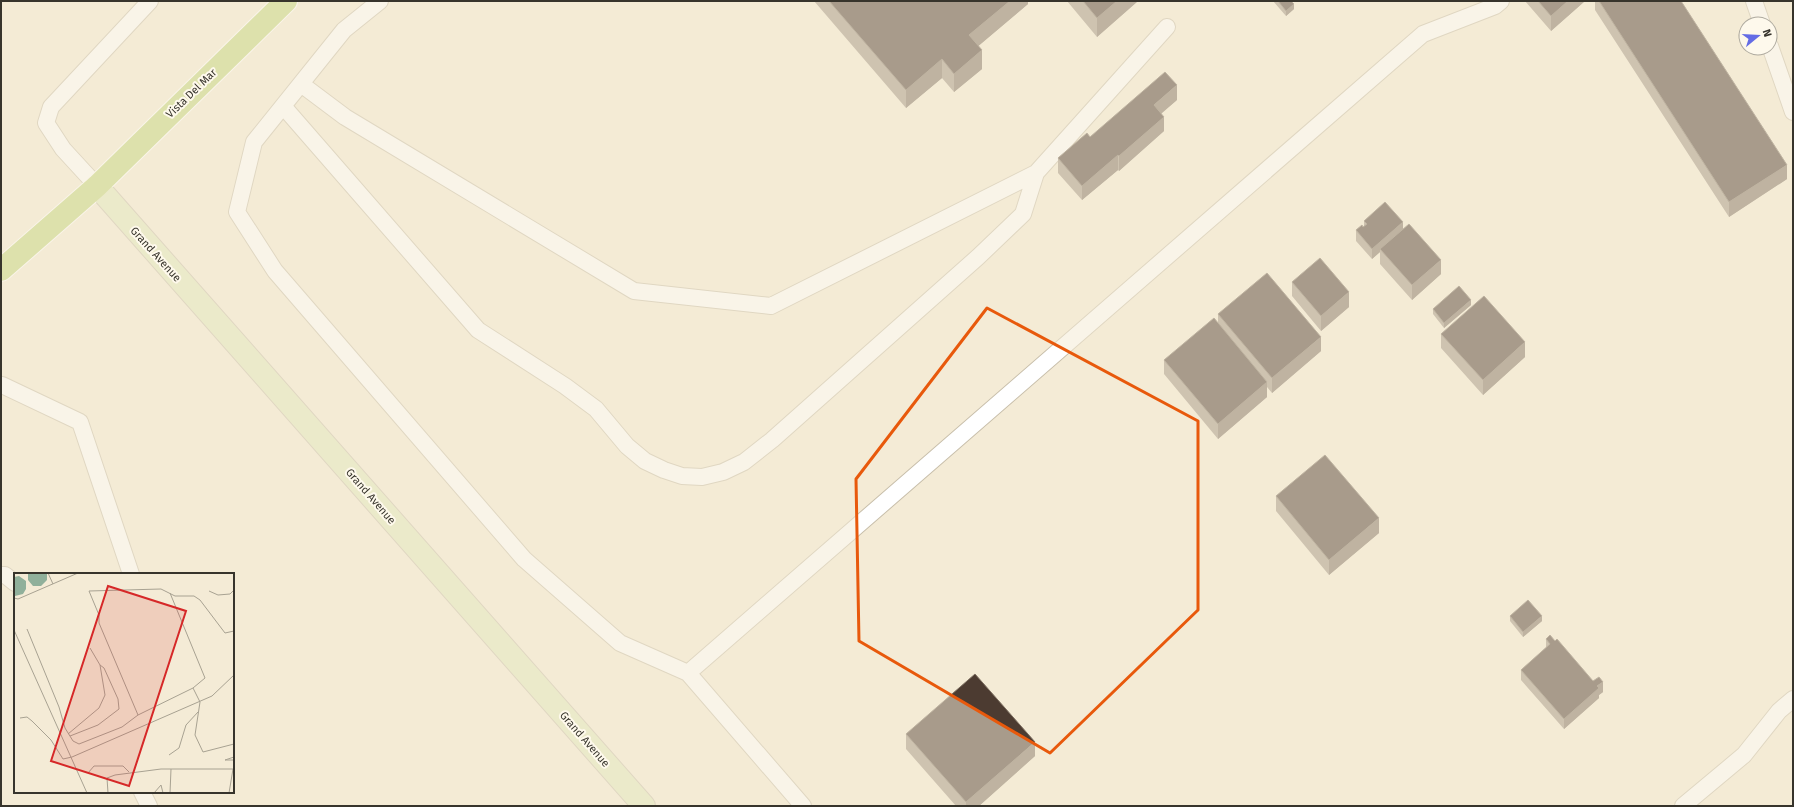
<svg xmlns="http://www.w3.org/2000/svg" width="1794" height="807" font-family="'Fira Sans',sans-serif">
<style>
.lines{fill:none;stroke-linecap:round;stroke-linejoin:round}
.lane-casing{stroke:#c8bfab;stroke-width:18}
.secondary-casing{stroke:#c8bfab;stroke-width:24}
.primary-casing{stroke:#fff;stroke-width:24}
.lane{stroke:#fff;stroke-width:16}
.secondary{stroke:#e0e9bd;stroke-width:22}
.primary{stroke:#c2d47b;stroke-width:22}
.wall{fill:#a09384}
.shaded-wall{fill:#7e7062}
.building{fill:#4c3b31;stroke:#7e7062}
.marked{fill:none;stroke:#e8590c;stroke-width:3;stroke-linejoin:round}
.labels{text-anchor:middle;stroke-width:4;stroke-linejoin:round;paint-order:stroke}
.street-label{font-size:11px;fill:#37342c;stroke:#fef9ec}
.inset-road{fill:none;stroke:#a8a292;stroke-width:1}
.view{fill:#d62828;fill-opacity:0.15;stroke:#d62828;stroke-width:2}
.inset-edge{fill:none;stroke:#37342c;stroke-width:2}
</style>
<rect width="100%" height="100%" fill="#f4ebd6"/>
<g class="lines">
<!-- lane casing -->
<g class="lane-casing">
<path id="lane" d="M380 1 344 30 254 142 237 212 275 271 524 559 620 643 688 673 803 806
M1754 1 1762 24
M1770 46 1793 112
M301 84 345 117 634 291 771 306 1036 173 1167 27
M283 106 478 330 565 386 596 409 627 446 645 461 664 470 682 476 702 477 723 472 744 462 772 440 978 257 1023 214 1036 173
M97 186 63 149 46 123 51 107 150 1
M2 385 80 422 131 574
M1 575H5L15 583
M688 673 1423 34 1495 6 1501 1
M142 792 149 806
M1683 806 1744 755 1779 711 1793 699"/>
</g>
<!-- secondary casing -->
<g class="secondary-casing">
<path id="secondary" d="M97 186 644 806"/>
</g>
<!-- primary casing -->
<g class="primary-casing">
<path id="primary" d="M1 270 97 186 286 1"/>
</g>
<!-- lane -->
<use href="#lane" class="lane"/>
<!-- secondary -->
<use href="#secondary" class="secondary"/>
<!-- primary -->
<use href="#primary" class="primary"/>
</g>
<!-- wall -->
<path class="wall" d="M814 1H1028V4L978 46 982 69 954 92 942 78 906 108Z
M1067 1H1138L1097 37Z
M1273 1H1291L1294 9 1286 16Z
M1525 1H1585L1551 31Z
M1595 1H1681L1787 179 1729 217 1595 10Z
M1177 100 1161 113 1164 131 1119 171 1118 170 1082 200 1058 173V158L1090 137Z
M1364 221 1403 229 1441 274 1412 300 1380 264V252L1372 259 1356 241V230L1364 227Z
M1292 282 1349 307 1321 331 1292 296Z
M1471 305 1444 328 1433 314V309Z
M1218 314 1321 351 1272 393 1267 387V397L1218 439 1164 374V360L1218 324Z
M1441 334 1525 357 1483 395 1441 348Z
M1276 496 1379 533 1329 575 1276 511Z
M1510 616 1542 621 1523 637 1510 621Z
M1546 639 1603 692 1599 695V698L1564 729 1521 680V670L1546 648Z
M906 734 1035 756 979 806H956L906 749Z"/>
<!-- shaded-wall -->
<path class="shaded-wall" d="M1010 1H1028V4L969 54V35Z
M1117 1H1138L1097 37V18Z
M1568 1H1585L1551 31V16Z
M1294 4V9L1286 16V11Z
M982 50V69L954 92V74Z
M942 59V78L906 108V90Z
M1177 85V100L1154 120V105Z
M1164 117V131L1119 171V156Z
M1118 155V170L1082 200V186Z
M1787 165V179L1729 217V202Z
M1403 222V232L1380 249V252L1372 259V249Z
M1441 260V274L1412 300V285Z
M1349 292V307L1321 331V316Z
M1471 300V305L1444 328V323Z
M1321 337V351L1272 393V378Z
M1525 342V357L1483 395V380Z
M1267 382V397L1218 439V424Z
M1379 518V533L1329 575V560Z
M1542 616V621L1523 637V632Z
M1603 682V692L1599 695V698L1564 729V719L1597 686Z
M1035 742V756L979 806H966V802Z"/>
<!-- building -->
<path class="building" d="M829 1H1010L969 35 982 50 954 74 942 59 906 90Z
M1083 1H1117L1097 18Z
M1278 1H1291L1294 4 1286 11Z
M1538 1H1568L1551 16Z
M1599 1H1681L1787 165 1729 202Z
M1165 72 1177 85 1154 105 1164 117 1119 156 1118 155 1082 186 1058 158 1087 133 1090 137Z
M1385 202 1403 222 1372 249 1356 230 1362 225 1363 227 1367 224 1364 221Z
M1409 224 1441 260 1412 285 1380 249Z
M1320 258 1349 292 1321 316 1292 282Z
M1267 273 1321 337 1272 378 1218 314Z
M1459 286 1471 300 1444 323 1433 309Z
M1484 296 1525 342 1483 380 1441 334Z
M1214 318 1267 382 1218 424 1164 360Z
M1325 455 1379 518 1329 560 1276 496Z
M1528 600 1542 616 1523 632 1510 616Z
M1550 635 1555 641 1557 639 1593 681 1599 677 1603 682 1597 686 1599 688 1564 719 1521 670 1550 644 1546 639Z
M975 674 1035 742 966 802 906 734Z"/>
<!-- marked area -->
<path d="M0 0H1794V807H0ZM987 308 1198 421V610L1050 753 859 641 856 479Z" fill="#f4ebd6" fill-opacity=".55" fill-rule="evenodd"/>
<path class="marked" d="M987 308 1198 421V610L1050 753 859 641 856 479Z"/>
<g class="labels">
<!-- street labels -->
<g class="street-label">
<text transform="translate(191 93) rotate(-44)" y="4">Vista Del Mar</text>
<text transform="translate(156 254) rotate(48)" y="4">Grand Avenue</text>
<text transform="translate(371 496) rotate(49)" y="4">Grand Avenue</text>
<text transform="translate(585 739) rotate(49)" y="4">Grand Avenue</text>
</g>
</g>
<!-- overview -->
<g transform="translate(14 573)">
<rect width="220" height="220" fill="#f4ebd6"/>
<path d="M14 0H33V7L27 13H19L14 7ZM5 3 12 8V16L9 21 1 23 0 4Z" fill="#90b09b"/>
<path class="inset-road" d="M34 0 39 11M195 18 204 22 216 21 220 17M156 20 191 105 179 115M0 25 4 26 64 0M13 56 45 134 51 155 59 168 65 171 108 154 124 142 179 115 186 129 181 162 189 179 220 171M0 57 73 220M124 142 85 50V42L75 18 147 16 161 23H180L186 27 211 60 220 58M6 145 13 144 18 148 37 167 49 186 58 184M54 161 85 135 91 122 86 92 76 75M56 163 84 152 105 136 104 126 90 95 86 92M155 182 165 175 172 152 184 139M58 184 198 123 220 102M220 184 211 187H220M74 200 80 193H109L115 199M94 220 93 205 101 202 147 196H220M140 220 147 212 149 220M156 220 157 196M215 220 219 196"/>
<path class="view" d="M94 13 172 38 115 213 37 188Z"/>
<rect width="220" height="220" class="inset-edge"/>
</g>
<!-- border -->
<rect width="1794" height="807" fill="none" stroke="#37342c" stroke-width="4"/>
<!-- north arrow -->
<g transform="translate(1758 36) rotate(72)"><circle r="19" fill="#fef9ec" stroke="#aeaa9f"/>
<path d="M0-3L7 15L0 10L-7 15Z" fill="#646ce5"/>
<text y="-6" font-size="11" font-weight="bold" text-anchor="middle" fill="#37342c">N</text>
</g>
</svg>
